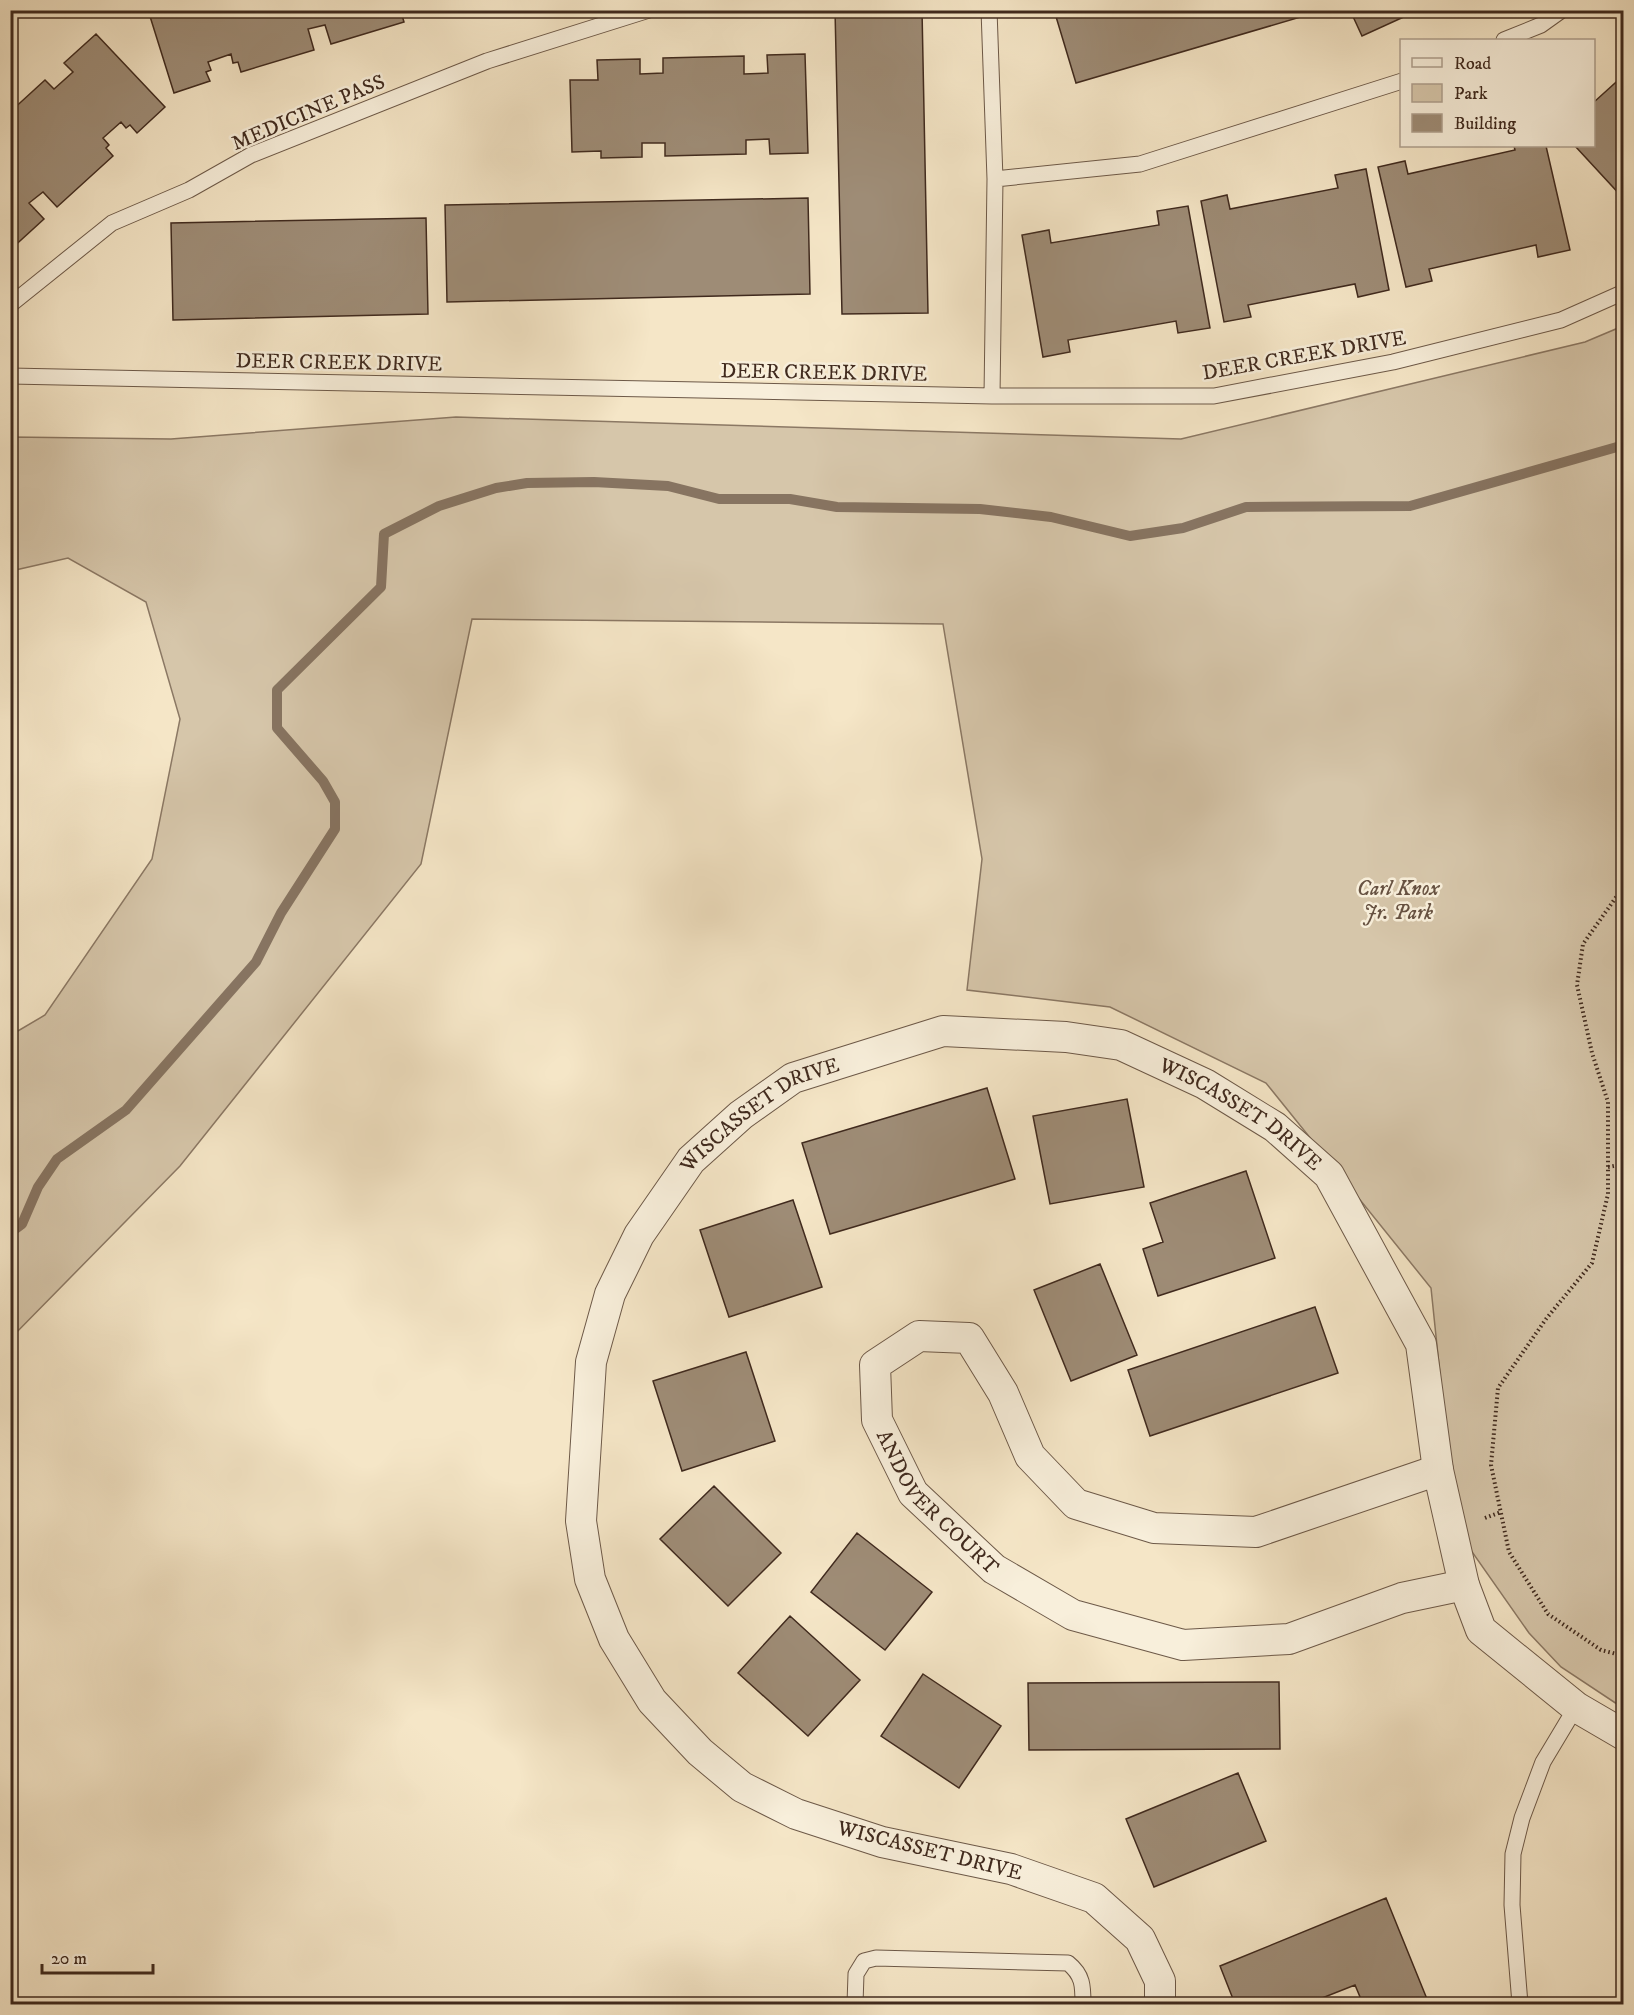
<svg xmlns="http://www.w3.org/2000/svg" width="1634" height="2015" font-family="'IM FELL DW Pica',serif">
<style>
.green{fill:#d6c6aa;stroke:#8b7864;stroke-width:1.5}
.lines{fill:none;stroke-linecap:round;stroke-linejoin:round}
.stream{stroke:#877461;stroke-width:10}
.building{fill:#9e8c76;stroke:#402a1e;stroke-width:1.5}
.lane-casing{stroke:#6d5948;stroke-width:17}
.street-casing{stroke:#6d5948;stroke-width:32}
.path{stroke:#402a1e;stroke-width:4;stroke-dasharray:1.5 3;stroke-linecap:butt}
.lane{stroke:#f8efdb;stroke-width:15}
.street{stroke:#f8efdb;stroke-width:30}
.labels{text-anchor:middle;stroke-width:5;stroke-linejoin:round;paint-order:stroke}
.street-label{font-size:21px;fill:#402a1e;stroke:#f8efdb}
.park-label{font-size:21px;font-style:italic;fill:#665141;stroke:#f8efdb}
</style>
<rect width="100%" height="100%" fill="#f5e6c7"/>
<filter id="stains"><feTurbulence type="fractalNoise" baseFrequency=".00333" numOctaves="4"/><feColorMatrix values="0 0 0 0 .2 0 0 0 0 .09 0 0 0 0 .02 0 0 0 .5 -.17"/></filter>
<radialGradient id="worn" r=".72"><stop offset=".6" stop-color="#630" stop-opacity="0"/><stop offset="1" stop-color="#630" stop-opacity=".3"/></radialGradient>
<!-- green -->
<path class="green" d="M1623 326V1708L1561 1667 1529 1633 1456 1529 1431 1288 1266 1083 1110 1007 967 990 982 859 943 624 472 619 421 864 180 1166 11 1338V1035L45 1015 152 859 180 719 146 602 68 558 11 571V437L171 439 456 417 1181 439 1585 342Z"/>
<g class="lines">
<!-- stream -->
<path class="stream" d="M10 1233 22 1224 38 1187 57 1159 126 1110 256 962 281 913 335 829V802L323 781 277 728V690L381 587 384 534 439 506 496 488 527 483 594 482 668 486 719 499H790L837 507 980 509 1051 517 1130 536 1183 528 1246 507 1410 506 1624 445"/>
</g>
<!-- building -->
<path class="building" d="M148 10H405L401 12 404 22 331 44 325 25 308 29 314 50 241 72 238 62 233 63 231 54 208 62 211 70 206 72 210 81 174 93Z
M835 10H922L928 313 842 314Z
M1054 10H1321V11L1076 83Z
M1350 10H1419L1362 36Z
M96 34 165 107 137 133 130 125 126 128 121 122 103 138 109 145 106 148 113 156 57 207 43 192 29 203 44 219 10 250V112L45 80 54 89 73 72 64 63Z
M805 54 808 153 770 154 769 139 746 140V154L665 156V143H642V157L601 158V151L572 152 570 80H598L597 60 640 59V74L663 73V58L744 56V74L768 73 767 55Z
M1624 75V199L1575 146H1594V102Z
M1514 146H1546L1570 250 1538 257 1536 245 1429 269 1432 281 1406 287 1378 167 1405 161 1408 174 1515 150Z
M1366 169 1389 290 1358 297 1355 284 1248 305 1251 317 1224 322 1201 201 1227 195 1230 209 1338 188 1335 175Z
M808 198 810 294 447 302 445 205Z
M1188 206 1210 328 1178 333 1176 321 1068 340 1070 352 1043 357 1022 235 1049 230 1051 243 1159 225 1157 211Z
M426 218 428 314 173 320 171 223Z
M987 1088 1015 1179 830 1234 802 1143Z
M1127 1099 1144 1187 1050 1204 1033 1116Z
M1246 1171 1275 1258 1158 1296 1143 1249 1163 1242 1150 1203Z
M793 1200 822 1287 729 1317 700 1230Z
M1100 1264 1137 1355 1071 1381 1034 1290Z
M1315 1307 1338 1373 1150 1436 1128 1370Z
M746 1352 775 1441 682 1471 653 1381Z
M714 1486 781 1553 728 1606 660 1539Z
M857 1533 932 1592 885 1650 811 1592Z
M790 1616 860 1680 808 1736 738 1673Z
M923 1674 1001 1726 959 1788 881 1736Z
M1279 1682 1280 1749 1029 1750 1028 1683Z
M1238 1773 1266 1841 1154 1887 1126 1819Z
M1386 1898 1429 2004H1363L1355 1985 1307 2004H1235L1220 1966Z"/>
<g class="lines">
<!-- lane casing -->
<g class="lane-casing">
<path id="lane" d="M989 10 995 179 992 396
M1504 40 1541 25 1562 10
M995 179 1140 164 1402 81
M10 305 112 223 189 190 251 155 487 61 649 10
M10 376 992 396H1214L1393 362 1561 320 1624 292
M855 2004 856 1974 864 1961 876 1958 1068 1963C1083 1975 1083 1986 1083 2004
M1520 2004 1512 1905 1513 1854 1522 1818 1543 1762 1576 1707"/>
</g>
<!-- street casing -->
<g class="street-casing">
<g id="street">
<path id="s1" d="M1438 1470 1256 1532 1154 1528 1076 1504 1030 1456 1003 1393 969 1338 919 1336 875 1365 877 1420 913 1493 994 1569 1073 1615 1183 1645 1289 1639 1402 1598 1464 1585"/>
<path id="s2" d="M1160 2004V1981L1140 1939 1094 1898 1011 1869 882 1842 796 1814 742 1787 700 1752 652 1701 614 1639 590 1579 581 1521 591 1362 610 1294 639 1235 691 1160 741 1115 793 1078 943 1031 1066 1037 1121 1045 1205 1084 1275 1127 1329 1175 1421 1344 1438 1470 1464 1585 1481 1630 1576 1707 1624 1735"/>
</g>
</g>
<!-- path -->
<path class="path" d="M1624 886 1583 944 1577 985 1592 1053 1608 1102V1194L1592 1263 1546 1319 1498 1388 1491 1465 1509 1552 1548 1614 1601 1650 1624 1656
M1608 1167 1624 1164
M1485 1518 1501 1512"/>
<!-- lane -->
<use href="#lane" class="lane"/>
<!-- street -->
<use href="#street" class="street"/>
</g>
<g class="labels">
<!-- street labels -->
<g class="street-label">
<text transform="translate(308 112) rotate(-23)" y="7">MEDICINE PASS</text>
<text transform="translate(1304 355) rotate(-10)" y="7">DEER CREEK DRIVE</text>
<text transform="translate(339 362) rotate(1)" y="7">DEER CREEK DRIVE</text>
<text transform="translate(824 372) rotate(1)" y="7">DEER CREEK DRIVE</text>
<text dy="7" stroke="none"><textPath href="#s2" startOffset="1815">WISCASSET DRIVE</textPath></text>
<text dy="7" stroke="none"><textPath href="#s2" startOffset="1293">WISCASSET DRIVE</textPath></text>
<text dy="7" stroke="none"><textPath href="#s1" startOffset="837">ANDOVER COURT</textPath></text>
<text transform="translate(930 1850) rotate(14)" y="7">WISCASSET DRIVE</text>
</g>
<!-- park labels -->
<g class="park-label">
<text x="1398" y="895">Carl Knox<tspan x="1398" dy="24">Jr. Park</tspan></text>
</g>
</g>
<!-- margin -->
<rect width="1634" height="2015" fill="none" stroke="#f5e6c7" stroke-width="36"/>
<rect x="12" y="12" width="1610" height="1991" fill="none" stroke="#402a1e" stroke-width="3"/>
<rect x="18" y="18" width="1598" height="1979" fill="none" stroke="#402a1e" stroke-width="1.5"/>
<!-- legend -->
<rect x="1400" y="39" width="195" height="108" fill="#f8efdb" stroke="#aea08f" stroke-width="1.5"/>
<rect x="1412" y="58" width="30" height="9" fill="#f8efdb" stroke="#aea08f" stroke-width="1.5"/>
<text x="1454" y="69" font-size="18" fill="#402a1e">Road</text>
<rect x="1412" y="84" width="30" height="18" fill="#d6c6aa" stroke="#aea08f" stroke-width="1.5"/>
<text x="1454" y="99" font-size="18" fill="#402a1e">Park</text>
<rect x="1412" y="114" width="30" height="18" fill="#9e8c76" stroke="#aea08f" stroke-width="1.5"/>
<text x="1454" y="129" font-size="18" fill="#402a1e">Building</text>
<!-- scale -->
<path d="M42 1964v9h111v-9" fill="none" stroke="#402a1e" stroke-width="3"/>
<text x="51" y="1964" font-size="18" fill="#402a1e" stroke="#f8efdb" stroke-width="4.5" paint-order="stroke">20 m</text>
<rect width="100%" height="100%" filter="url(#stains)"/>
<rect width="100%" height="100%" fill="url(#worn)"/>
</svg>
